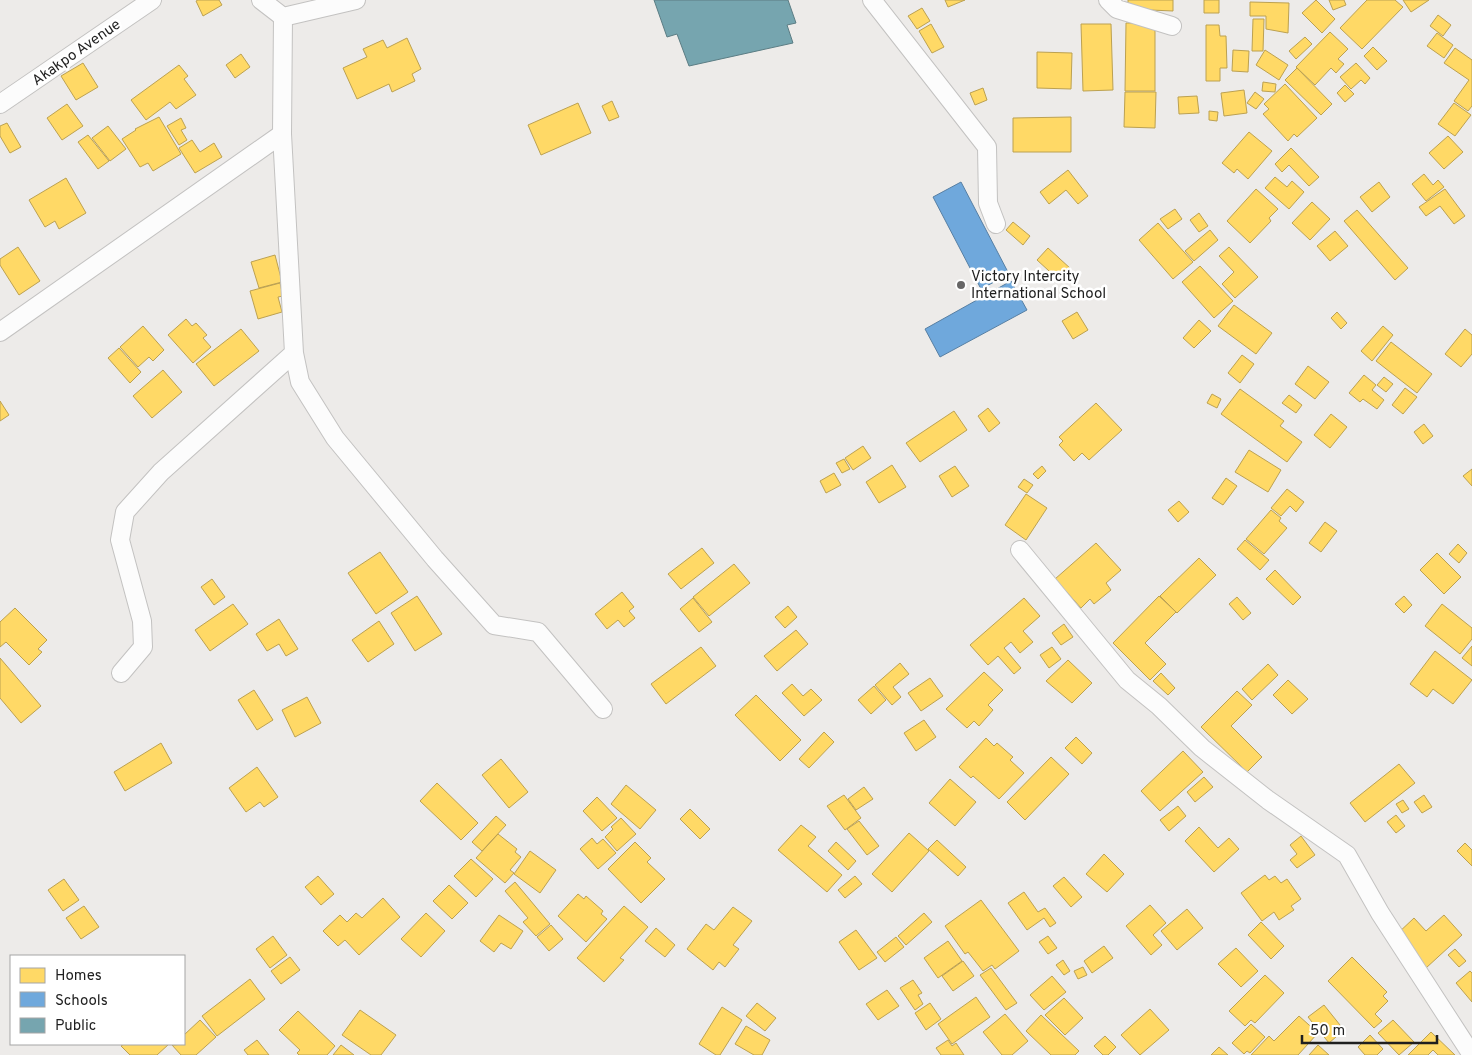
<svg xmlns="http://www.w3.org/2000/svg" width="1472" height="1055" font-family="Overpass,sans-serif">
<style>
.homes{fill:#ffd966;stroke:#bca151}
.schools{fill:#6fa8dc;stroke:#577fa3}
.public{fill:#76a5af;stroke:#5c7d84}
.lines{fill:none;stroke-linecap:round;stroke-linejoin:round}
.minor-casing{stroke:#c3c2c1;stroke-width:20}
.minor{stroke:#fcfcfc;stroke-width:18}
.poi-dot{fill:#676666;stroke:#fff;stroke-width:2}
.labels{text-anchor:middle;stroke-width:5;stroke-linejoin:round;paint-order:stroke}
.street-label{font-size:15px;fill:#1f1f1f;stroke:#fff}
.poi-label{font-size:15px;fill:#1f1f1f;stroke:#fff;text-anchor:start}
</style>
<rect width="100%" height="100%" fill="#edebe9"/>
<!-- homes -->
<path class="homes" d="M198 0H219L222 5 203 16 196 1Z
M945 0H965L948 7Z
M1128 0H1173V11L1128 9Z
M1204 0H1219V13H1204Z
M1316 0 1335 19 1322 33 1302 13Z
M1329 0H1344L1346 5 1333 10Z
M1367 0H1395L1403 7 1362 49 1340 28Z
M1403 0H1429L1411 12Z
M1250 2 1289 3 1288 33 1266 29V16H1250Z
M922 8 930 21 917 29 908 16Z
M1438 15 1451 25 1443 36 1430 26Z
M1253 19H1264L1263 51H1252Z
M1126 23H1155V91H1125Z
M931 24 944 47 932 53 919 31Z
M1081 24H1111L1113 90 1083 91Z
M1206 25H1219L1220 36H1226L1227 68H1220V81H1206Z
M1330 32 1348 49 1338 59 1344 64 1336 73 1331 68 1315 85 1296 67Z
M1437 33 1453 45 1444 58 1427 46Z
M1305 37 1312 44 1296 59 1289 51Z
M407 38 421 69 412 74 415 81 392 92 389 84 357 99 343 68 367 57 363 49 383 40 387 48Z
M1373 47 1387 61 1377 70 1364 56Z
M1455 48 1472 60V106L1468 111 1454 101 1469 80 1444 63Z
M1233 50 1249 51 1248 72 1232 71Z
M1265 50 1288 65 1279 80 1256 65Z
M1037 52 1072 53 1071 89 1037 88Z
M241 54 250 67 235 78 226 65Z
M83 63 98 87 76 100 61 76Z
M1356 63 1370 78 1365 84 1361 80 1351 89 1340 77Z
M179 65 188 76 184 79 196 95 176 109 170 102 146 120 131 100Z
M1297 68 1332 104 1321 115 1285 80Z
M1263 82 1276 84 1275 92 1262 91Z
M1285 84 1317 118 1297 137 1294 134 1288 141 1263 114 1269 109 1264 104Z
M1345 85 1354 94 1345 102 1337 93Z
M983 88 987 100 975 105 970 93Z
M1244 90 1247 113 1224 116 1221 93Z
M1125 92H1156L1155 128 1124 127Z
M1255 92 1264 99 1256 109 1247 103Z
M1197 96 1199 113 1179 114 1178 97Z
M612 101 619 117 609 121 602 106Z
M578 103 591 133 541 155 528 125Z
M1454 103 1471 115 1455 136 1438 124Z
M67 104 83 126 62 140 47 118Z
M1209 111 1218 112 1217 121 1209 120Z
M159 117 181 154 153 171 148 163 140 167 122 139 136 130 135 129Z
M1071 117V152H1013V118Z
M181 118 186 128 181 130 187 140 179 145 167 126Z
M7 123 21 147 10 153 0 136V126Z
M108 126 126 149 110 161 92 138Z
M1249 132 1272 151 1248 179 1237 169 1234 173 1222 163Z
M88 135 109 161 98 169 78 142Z
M1448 136 1463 152 1444 169 1429 153Z
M192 140 200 152 214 143 222 157 195 173 179 148Z
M1291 148 1319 177 1309 186 1289 165 1282 172 1275 164Z
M1068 170 1088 196 1078 204 1066 190 1049 204 1040 192Z
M1424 174 1433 185 1438 180 1444 187 1426 201 1412 184Z
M1275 177 1287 187 1292 181 1304 192 1289 209 1265 188Z
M66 178 86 213 59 229 55 221 45 227 29 200Z
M1379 182 1390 197 1372 212 1360 197Z
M1256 189 1278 209 1269 218 1271 221 1250 243 1227 221Z
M1445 189 1465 216 1454 224 1440 206 1426 216 1419 207Z
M1312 202 1330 219 1310 240 1292 223Z
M1175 209 1182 219 1168 229 1160 219Z
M1357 210 1408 268 1395 280 1344 221Z
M1199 213 1208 226 1199 232 1190 220Z
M1013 222 1030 236 1023 245 1006 230Z
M1158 223 1193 262 1173 279 1139 240Z
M1210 230 1218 240 1194 261 1185 251Z
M1335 231 1348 246 1330 261 1317 246Z
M18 247 40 281 19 295 0 265V259Z
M1229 247 1258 277 1235 298 1222 284 1234 272 1219 256Z
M1048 248 1071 269 1060 281 1037 260Z
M275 255 282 282 259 288 251 262Z
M1200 266 1233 301 1214 318 1182 282Z
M280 283 283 296 278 297 282 312 258 319 250 291Z
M1234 305 1272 333 1256 354 1218 326Z
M1077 312 1088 330 1073 339 1062 321Z
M1337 312 1347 323 1341 329 1331 318Z
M186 319 192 326 196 323 207 335 203 338 211 347 193 363 168 335Z
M1199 320 1211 331 1194 348 1183 338Z
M143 326 164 350 153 361 149 357 138 367 120 347Z
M1383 326 1393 335 1372 361 1361 351Z
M241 329 259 351 214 386 196 364Z
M1465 329 1472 335V354L1461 367 1445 354Z
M1391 342 1432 374 1417 393 1376 361Z
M119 348 141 372 130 383 108 358Z
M1242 355 1254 364 1240 383 1228 373Z
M1308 366 1329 382 1315 399 1295 384Z
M163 370 182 392 152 418 133 396Z
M1364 375 1376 385 1372 390 1384 400 1377 409 1363 399 1360 402 1349 393Z
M1384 377 1393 384 1386 392 1377 385Z
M1405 388 1417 397 1403 414 1392 405Z
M1240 389 1284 421 1280 426 1302 442 1287 462 1221 414Z
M1212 394 1221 399 1217 408 1207 403Z
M1289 395 1302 405 1296 413 1282 403Z
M0 401 9 415 0 421Z
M1096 403 1122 430 1089 460 1082 453 1074 461 1059 445 1063 441 1059 437Z
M988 408 1000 423 989 432 978 416Z
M954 411 967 430 920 462 906 443Z
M1331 414 1347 427 1330 448 1314 435Z
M1424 424 1433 436 1423 444 1414 432Z
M863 446 871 458 853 470 845 458Z
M1249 450 1281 470 1268 492 1235 472Z
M844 459 850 469 842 473 836 463Z
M892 465 906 487 879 503 866 482Z
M955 466 969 486 952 497 939 476Z
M1042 466 1046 471 1038 479 1033 474Z
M1472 469V486L1463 476Z
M834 473 841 485 826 493 820 481Z
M1226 478 1237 486 1223 505 1212 498Z
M1024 479 1033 485 1027 493 1018 487Z
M1287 489 1304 502 1296 512 1290 506 1281 516 1271 508Z
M1026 494 1047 508 1026 540 1005 525Z
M1179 501 1189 512 1178 522 1168 510Z
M1271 510 1281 518 1279 521 1287 528 1264 554 1246 539Z
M1325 522 1337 531 1321 552 1309 543Z
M1245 540 1269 560 1260 570 1237 549Z
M1096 543 1121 570 1106 583 1111 590 1094 604 1090 599 1081 608 1055 579Z
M1458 544 1467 553 1459 563 1449 554Z
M702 548 714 563 681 589 668 574Z
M380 552 408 592 376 614 348 573Z
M1437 553 1461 577 1444 594 1420 570Z
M1199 558 1216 575 1177 613 1160 596Z
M734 564 750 583 709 616 693 597Z
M1275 570 1301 597 1293 605 1266 579Z
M212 579 225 597 214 605 201 587Z
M622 592 634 607 629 611 635 618 624 627 618 620 607 629 595 614Z
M417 596 442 634 415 651 391 613Z
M1159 596 1176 612 1145 643 1166 664 1150 680 1113 643Z
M1404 596 1412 605 1404 613 1395 604Z
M1237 597 1251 613 1243 620 1229 604Z
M693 598 712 622 699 632 680 609Z
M1024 598 1040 616 1023 631 1033 642 1020 653 1011 642 1004 648 1021 668 1014 674 998 656 988 665 970 645Z
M233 604 248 624 210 651 195 630Z
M1442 604 1472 628V639L1460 654 1425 626Z
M788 606 797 617 785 628 775 617Z
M15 608 47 640 38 649 42 652 29 665 6 642 0 647V622Z
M279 619 298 649 286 656 279 644 267 651 256 634Z
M379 621 394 644 368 662 352 640Z
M1064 624 1073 637 1061 645 1052 633Z
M796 630 808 644 777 671 764 656Z
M1472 646V666L1462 658Z
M701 647 716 666 666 704 651 684Z
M1052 647 1061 659 1049 668 1040 655Z
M1435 651 1472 680 1453 704 1433 689 1427 697 1410 684Z
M0 658 41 706 21 723 0 698Z
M1068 660 1092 683 1072 703 1046 681Z
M900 663 909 674 893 687 901 697 892 705 875 685Z
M1268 664 1278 675 1252 700 1242 689Z
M984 672 1003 690 988 705 993 710 979 726 974 721 967 728 946 709Z
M1161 673 1175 688 1168 695 1153 681Z
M930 678 943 696 921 711 908 693Z
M1288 680 1308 699 1292 714 1273 695Z
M792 684 803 696 811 689 822 700 804 716 782 693Z
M874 686 886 700 871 714 858 700Z
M254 690 273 720 257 730 238 700Z
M1237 691 1252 705 1231 726 1262 757 1247 772 1201 727Z
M756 695 801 740 780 761 735 715Z
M307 697 321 723 295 737 282 710Z
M924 720 936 737 916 751 904 733Z
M824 732 834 742 809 768 799 759Z
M1076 737 1092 753 1082 764 1065 748Z
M986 738 994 746 997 743 1013 757 1010 760 1024 773 999 799 973 776 971 778 959 767Z
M161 743 172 763 125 791 114 772Z
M1183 751 1203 772 1160 811 1141 791Z
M1051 757 1069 774 1025 820 1007 802Z
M501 759 528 792 509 808 482 775Z
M1399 764 1415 783 1365 822 1350 803Z
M257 767 278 797 264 807 260 802 246 812 229 788Z
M1204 777 1213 787 1195 802 1187 792Z
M950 779 976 802 955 826 929 803Z
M437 783 478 823 461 840 420 801Z
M626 785 656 810 640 829 611 804Z
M864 787 873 799 856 810 848 799Z
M844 795 861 818 845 830 827 806Z
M1424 795 1432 807 1422 813 1414 802Z
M597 797 617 818 602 831 583 811Z
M1403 800 1409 809 1402 813 1396 804Z
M1178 806 1186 816 1169 831 1160 820Z
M690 809 710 829 700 839 680 819Z
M1396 815 1405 826 1396 833 1387 822Z
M496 816 506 825 482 851 472 842Z
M621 818 636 834 617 851 605 837 613 829 611 827Z
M859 821 879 846 867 855 847 829Z
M801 825 816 837 808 846 842 875 827 892 778 850Z
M1199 827 1218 848 1229 838 1239 849 1214 872 1185 841Z
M909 833 929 851 892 892 872 874Z
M498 834 517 849 515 852 521 857 510 870 514 873 505 883 476 858Z
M1301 836 1315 855 1297 868 1290 860 1297 854 1290 845Z
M592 838 597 844 603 839 616 853 598 869 580 849Z
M937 840 966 867 958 876 928 849Z
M635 842 651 858 647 862 665 879 641 903 608 869Z
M836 842 856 861 848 870 828 851Z
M1465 843 1472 850V866L1457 851Z
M530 851 556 870 540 893 514 874Z
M1104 854 1124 874 1107 892 1086 874Z
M471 859 493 879 476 897 454 876Z
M1265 875 1269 880 1275 876 1281 883 1287 879 1301 899 1291 906 1294 910 1279 920 1274 912 1262 921 1241 893Z
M318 876 334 894 321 905 305 887Z
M855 876 862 884 845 898 838 890Z
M1064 877 1082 897 1071 907 1053 886Z
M64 879 79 900 63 911 48 890Z
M515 882 550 924 536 936 523 922 528 918 505 891Z
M449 885 468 903 452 919 433 901Z
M1024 892 1038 912 1045 908 1056 923 1050 927 1044 918 1027 930 1008 903Z
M578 894 584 899 586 896 603 911 601 914 607 919 586 942 558 916Z
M383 898 400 917 359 955 345 940 338 946 323 931 340 915 347 922 356 913 362 918Z
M981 900 1019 951 995 969 992 965 983 971 968 952 965 954 945 926Z
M1150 905 1166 923 1153 935 1162 945 1151 955 1126 926Z
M84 906 99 927 81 939 66 918Z
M624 906 648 927 620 958 624 960 604 982 577 958Z
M733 907 752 921 733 945 739 949 725 967 719 962 713 970 687 949 706 924 714 930Z
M1187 909 1203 928 1177 950 1161 931Z
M426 913 445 931 421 957 401 939Z
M924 913 932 922 906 945 898 936Z
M499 915 523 931 511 949 501 943 494 952 480 941Z
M1444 915 1462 935 1426 968 1396 935 1414 918 1426 931Z
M1261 922 1284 946 1271 959 1248 935Z
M551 925 563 939 549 951 537 937Z
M656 928 675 945 665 957 645 941Z
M856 930 877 958 859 970 839 942Z
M273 936 287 955 270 968 256 949Z
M1048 936 1057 948 1048 954 1039 942Z
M896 937 904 947 885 962 877 952Z
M948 941 962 961 938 978 924 958Z
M1104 946 1113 958 1092 973 1084 961Z
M1236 948 1258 971 1241 987 1218 964Z
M1455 949 1466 961 1459 967 1448 955Z
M290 957 300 970 281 984 271 971Z
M1352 957 1387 992 1383 996 1388 1001 1375 1014 1382 1021 1374 1028 1328 981Z
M1063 960 1070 971 1064 975 1056 965Z
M963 961 974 976 953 991 942 976Z
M1083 967 1087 975 1078 979 1074 971Z
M991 968 1017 1003 1006 1010 980 975Z
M1470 971 1472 973V1002L1456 983Z
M1265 975 1284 993 1255 1023 1251 1020 1245 1026 1229 1011Z
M1052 976 1066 992 1044 1010 1030 995Z
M250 979 265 999 217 1036 202 1016Z
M913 980 922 993 918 995 923 1004 915 1010 900 988Z
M887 990 899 1006 878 1020 866 1004Z
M976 997 990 1017 952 1044 938 1024Z
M1064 998 1083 1018 1065 1035 1045 1015Z
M757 1003 776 1018 765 1031 746 1016Z
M930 1003 941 1019 926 1030 915 1013Z
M1324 1005 1344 1030 1329 1043 1308 1017Z
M722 1007 742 1020 720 1055H716L699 1044Z
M1150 1009 1169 1030 1140 1055 1121 1035Z
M360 1010 396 1035 381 1055H371L342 1035Z
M298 1011 335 1046 327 1055H299L297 1053 300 1050 279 1030Z
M1005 1014 1028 1041 1012 1055H1002L983 1032Z
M1041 1015 1079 1051 1075 1055H1051L1026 1031Z
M1299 1016 1318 1033 1298 1055H1251L1269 1036 1274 1041Z
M200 1020 216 1037 196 1055H181L172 1045 184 1044V1035Z
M1393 1020 1414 1042 1399 1055 1378 1033Z
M1251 1024 1265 1037 1250 1053 1247 1051 1244 1054 1232 1043Z
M746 1026 770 1040 762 1055H754L735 1044Z
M1431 1032 1455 1055H1438L1433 1050 1428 1055H1408Z
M1370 1035 1383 1049 1377 1055H1365L1358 1047Z
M1105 1036 1116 1047 1108 1055H1103L1094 1046Z
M257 1040 269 1055H248L244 1050Z
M948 1040 952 1046 956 1043 964 1055H941L936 1048Z
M124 1044H169L157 1055H130L121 1046Z
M341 1045 354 1055H333Z
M1318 1045 1329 1055H1309Z
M1219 1047 1228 1055H1211Z"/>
<!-- schools -->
<path class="schools" d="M961 182 1009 274 981 289 933 197Z
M1011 281 1027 310 940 357 925 329Z"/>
<!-- public -->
<path class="public" d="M654 0H788L796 23 787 25 793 43 689 66 677 34 667 37Z"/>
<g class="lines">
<!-- minor casing -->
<g class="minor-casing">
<path id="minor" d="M261 0 283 17 356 0
M872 0 987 147 988 203 996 224
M1108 0 1117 9 1172 26
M283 17 282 134 294 353 300 382 335 438 435 559 494 625 538 632 603 709
M0 104 152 0
M0 332 282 134
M1020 550 1127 680 1159 706 1202 748 1268 800 1347 855 1380 913 1472 1055
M121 673 143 647 142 621 120 540 125 512 161 472 294 353"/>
</g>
<!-- minor -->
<use href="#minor" class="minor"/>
</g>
<!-- markers -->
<circle class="poi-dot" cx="961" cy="285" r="5"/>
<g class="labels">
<!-- street labels -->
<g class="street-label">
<text transform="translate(76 52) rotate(-35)" y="5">Akakpo Avenue</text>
</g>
<!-- poi labels -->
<g class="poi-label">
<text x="971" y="281">Victory Intercity<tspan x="971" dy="17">International School</tspan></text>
</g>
</g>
<!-- legend -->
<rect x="10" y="955" width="175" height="90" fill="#ffffff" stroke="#a5a5a5"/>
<rect x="20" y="968" width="25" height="15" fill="#ffd966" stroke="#a5a5a5"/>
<text x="55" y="980" font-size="15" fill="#1f1f1f">Homes</text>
<rect x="20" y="992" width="25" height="15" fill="#6fa8dc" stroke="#a5a5a5"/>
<text x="55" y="1005" font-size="15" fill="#1f1f1f">Schools</text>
<rect x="20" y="1018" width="25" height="15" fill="#76a5af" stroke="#a5a5a5"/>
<text x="55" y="1030" font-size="15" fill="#1f1f1f">Public</text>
<!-- scale -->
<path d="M1302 1035v8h135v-8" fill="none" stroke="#1f1f1f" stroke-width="2.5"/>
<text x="1310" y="1035" font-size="15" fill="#1f1f1f" stroke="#ffffff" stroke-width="4" paint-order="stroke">50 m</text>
</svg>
